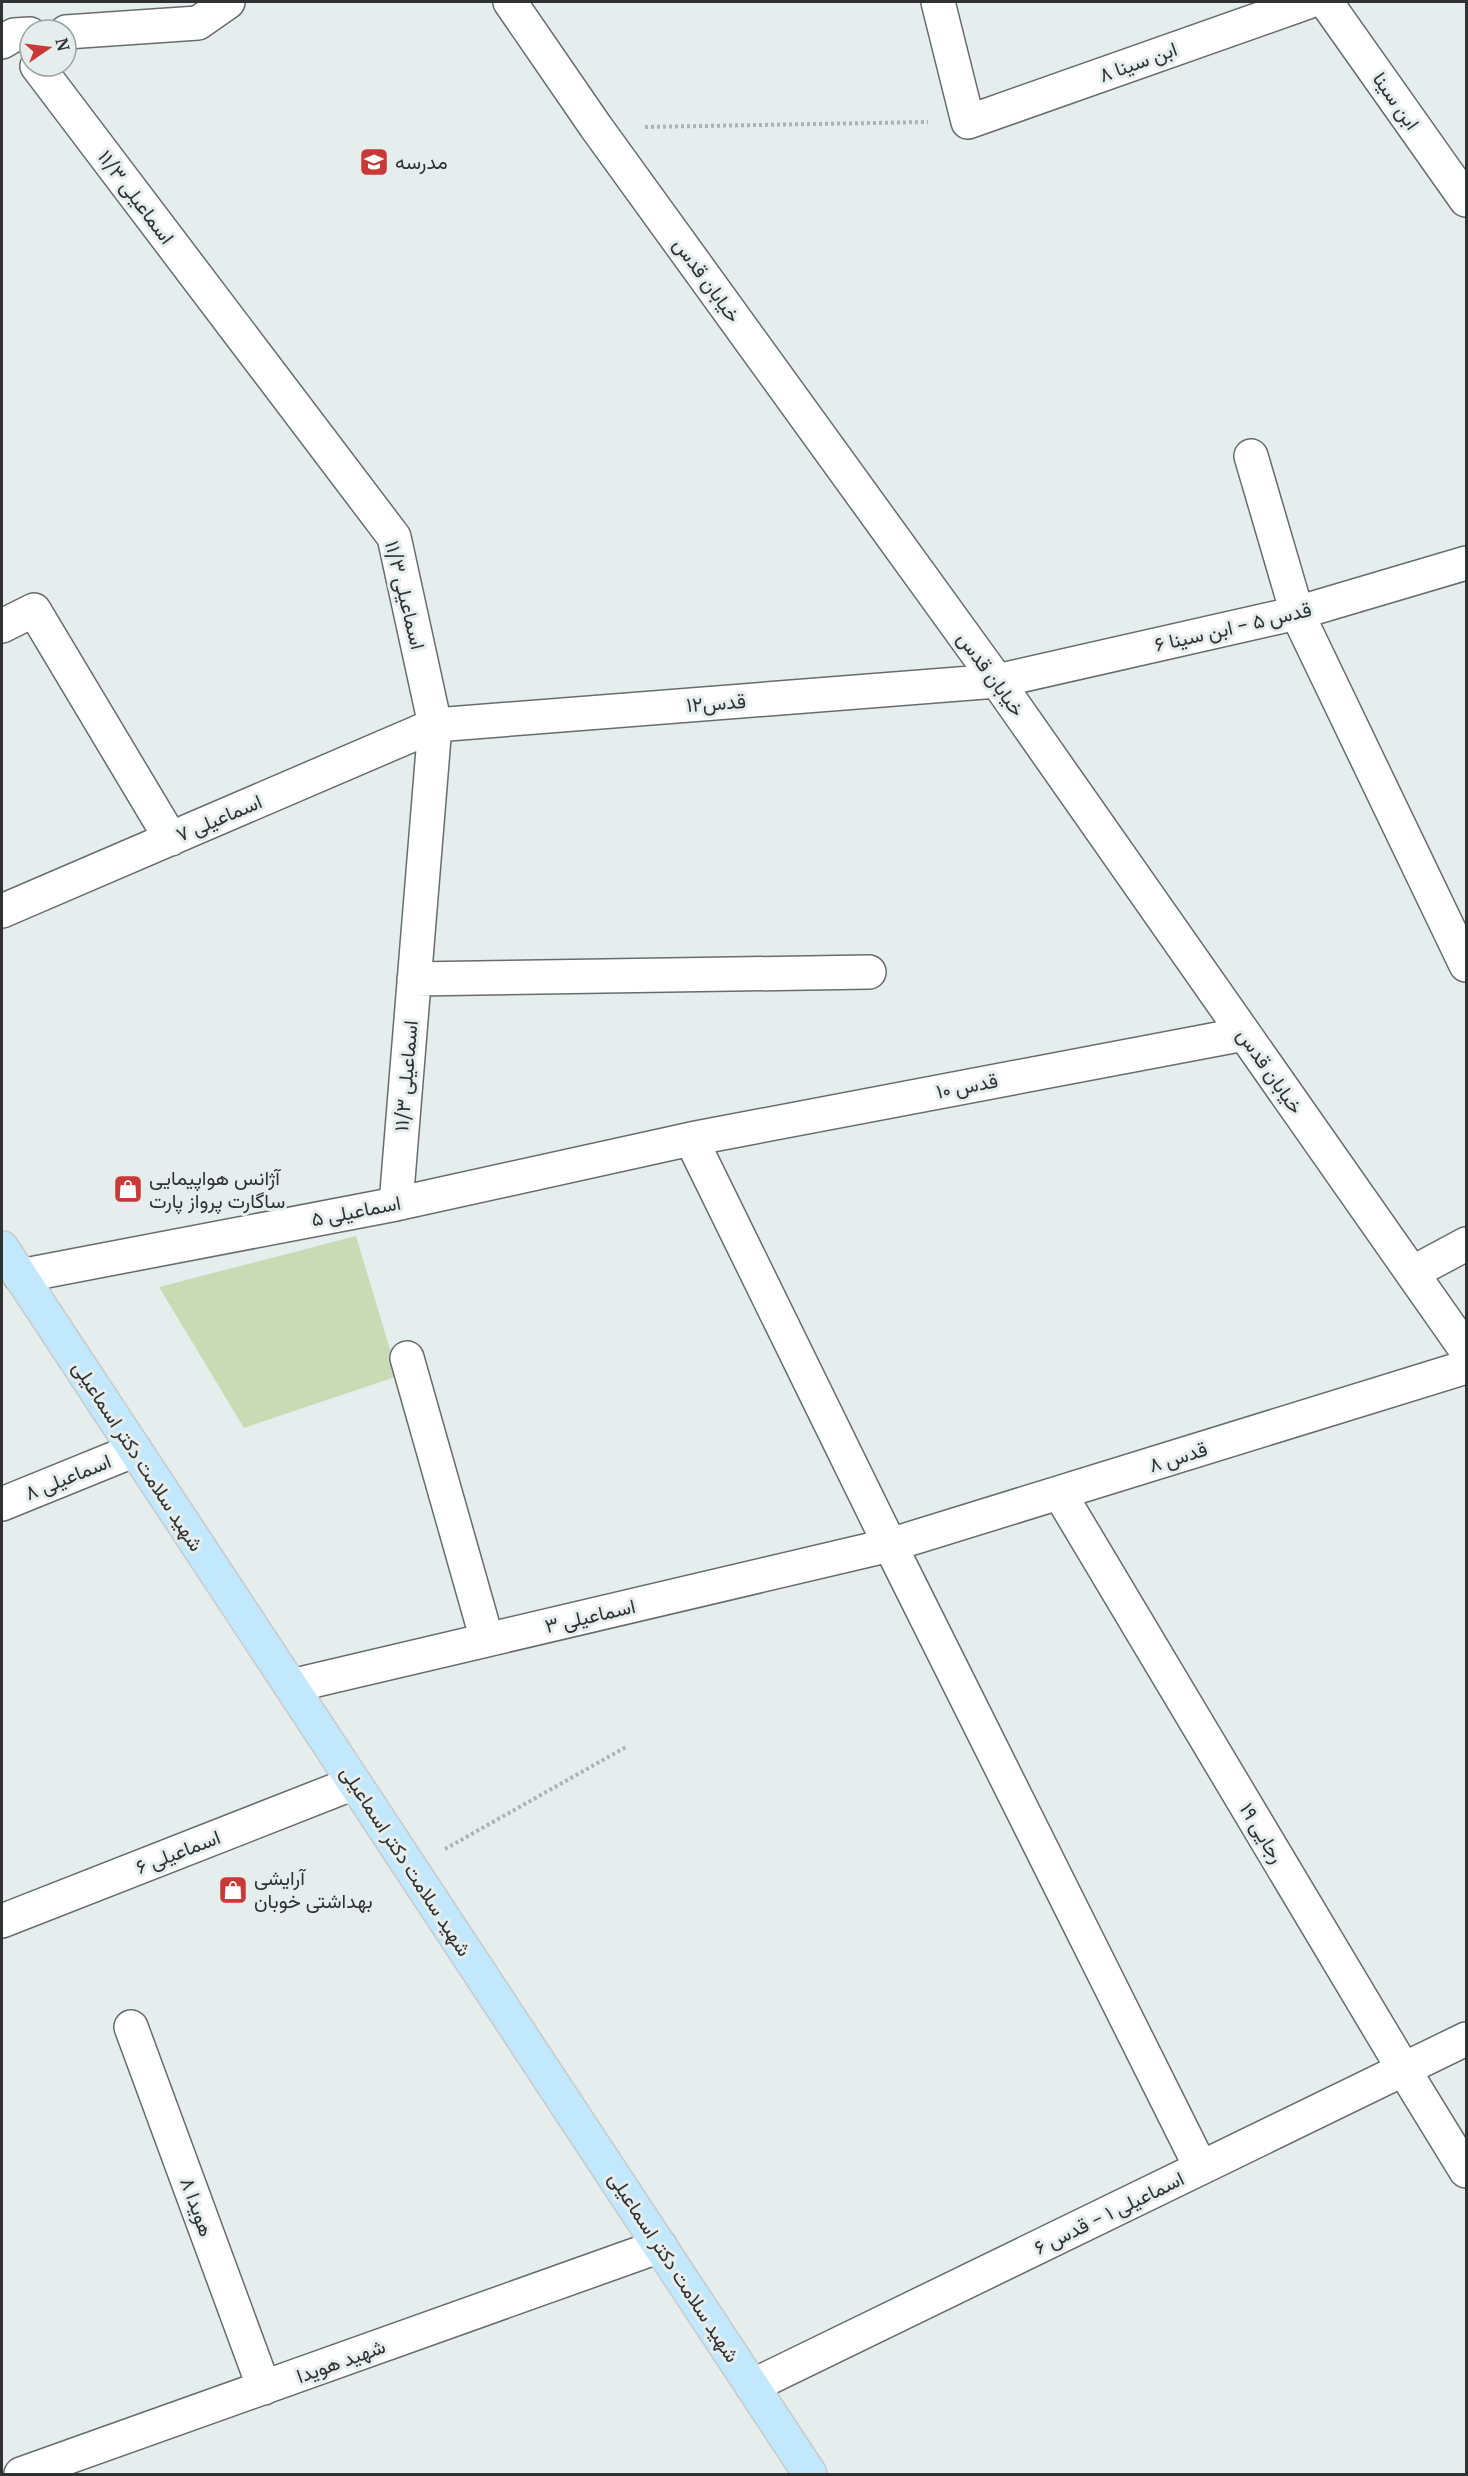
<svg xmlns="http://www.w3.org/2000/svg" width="1468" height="2476" font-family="Merriweather,Vazirmatn,serif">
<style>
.green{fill:#c9dbb5}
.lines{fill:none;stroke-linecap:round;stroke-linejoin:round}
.minor-casing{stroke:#676c6c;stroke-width:36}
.major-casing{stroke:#c9caca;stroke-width:36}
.path{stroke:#adb3b3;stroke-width:4;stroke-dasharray:3 3;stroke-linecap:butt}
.minor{stroke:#fff;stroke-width:33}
.major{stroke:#c1e8fc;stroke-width:33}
.labels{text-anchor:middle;stroke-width:6;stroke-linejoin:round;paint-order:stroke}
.street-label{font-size:20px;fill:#303232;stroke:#e6eded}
.poi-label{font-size:20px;fill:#303232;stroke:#e6eded;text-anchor:start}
</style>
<rect width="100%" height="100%" fill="#e6eded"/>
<!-- green -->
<path class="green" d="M356 1236 398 1376 244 1428 159 1287Z"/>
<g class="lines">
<!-- minor casing -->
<g class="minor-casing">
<path id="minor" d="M510 2 596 127 997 681 1466 1350
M938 2 968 122 1308 2
M1326 2 1466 200
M198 23 228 2
M66 32 198 23
M2 42 14 35 30 34
M37 66 394 537 435 725 396 1204
M1251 456 1297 613 1466 965
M2 626 34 610 171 839
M2 911 435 725 997 681 1297 613 1466 563
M414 979 869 972
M691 1139 890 1545 1201 2168
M1412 1273 1466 1244
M20 1276 396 1204 691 1139 1244 1034
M407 1358 487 1640
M1060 1494 1404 2070 1466 2171
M2 1504 135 1450
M291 1686 890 1545 1466 1367
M2 1921 354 1783
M131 2027 264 2388
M752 2386 1466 2039
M21 2474 660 2246"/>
</g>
<!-- major casing -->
<g class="major-casing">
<path id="major" d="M2 1248 810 2474"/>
</g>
<!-- path -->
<path class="path" d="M645 127 928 122
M445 1849 626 1747"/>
<!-- minor -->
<use href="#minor" class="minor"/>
<!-- major -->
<use href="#major" class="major"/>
</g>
<!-- icons -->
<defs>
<g id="school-square" transform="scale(1.5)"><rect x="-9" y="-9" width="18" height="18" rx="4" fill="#c83a38" stroke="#e6eded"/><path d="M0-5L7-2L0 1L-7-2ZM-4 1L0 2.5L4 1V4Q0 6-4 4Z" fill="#fff"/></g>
<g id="shop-square" transform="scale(1.5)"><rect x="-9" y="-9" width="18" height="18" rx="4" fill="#c83a38" stroke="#e6eded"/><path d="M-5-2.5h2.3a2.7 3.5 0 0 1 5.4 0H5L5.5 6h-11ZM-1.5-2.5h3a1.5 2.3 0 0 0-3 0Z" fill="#fff"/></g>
</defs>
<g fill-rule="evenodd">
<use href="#school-square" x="374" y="162"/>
<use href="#shop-square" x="128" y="1189"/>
<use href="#shop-square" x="233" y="1890"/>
</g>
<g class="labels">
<!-- street labels -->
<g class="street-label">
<text transform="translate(1138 62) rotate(-20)" y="7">ابن سینا ۸</text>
<text transform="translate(1396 101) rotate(55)" y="7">ابن سینا</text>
<text transform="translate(136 197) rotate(53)" y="7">اسماعیلی ۱۱/۳</text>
<text transform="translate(707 280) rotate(54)" y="7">خیابان قدس</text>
<text transform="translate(405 595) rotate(76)" y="7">اسماعیلی ۱۱/۳</text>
<text transform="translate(1233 627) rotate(-13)" y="7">قدس ۵ - ابن سینا ۶</text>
<text transform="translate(991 674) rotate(54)" y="7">خیابان قدس</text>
<text transform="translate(716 703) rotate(-4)" y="7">قدس۱۲</text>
<text transform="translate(219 818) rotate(-23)" y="7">اسماعیلی ۷</text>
<text transform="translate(1270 1071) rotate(55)" y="7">خیابان قدس</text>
<text transform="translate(406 1076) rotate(-85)" y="7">اسماعیلی ۱۱/۳</text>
<text transform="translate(967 1086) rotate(-11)" y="7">قدس ۱۰</text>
<text transform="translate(356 1211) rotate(-11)" y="7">اسماعیلی ۵</text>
<text transform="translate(138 1456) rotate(57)" y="7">شهید سلامت دکتر اسماعیلی</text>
<text transform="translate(1178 1457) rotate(-17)" y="7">قدس ۸</text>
<text transform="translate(68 1477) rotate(-22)" y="7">اسماعیلی ۸</text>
<text transform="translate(590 1616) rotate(-13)" y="7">اسماعیلی ۳</text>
<text transform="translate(1262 1833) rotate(59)" y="7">رجایی ۱۹</text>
<text transform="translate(178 1852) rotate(-21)" y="7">اسماعیلی ۶</text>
<text transform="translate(406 1861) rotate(57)" y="7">شهید سلامت دکتر اسماعیلی</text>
<text transform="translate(197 2207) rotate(70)" y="7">هویدا ۸</text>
<text transform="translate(1109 2213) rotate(-26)" y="7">اسماعیلی ۱ - قدس ۶</text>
<text transform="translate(674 2267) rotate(57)" y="7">شهید سلامت دکتر اسماعیلی</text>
<text transform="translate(341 2361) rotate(-20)" y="7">شهید هویدا</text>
</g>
<!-- poi labels -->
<g class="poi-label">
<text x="395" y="169">مدرسه</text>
<text x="149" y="1185">آژانس هواپیمایی<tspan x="149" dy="23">ساگارت پرواز پارت</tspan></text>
<text x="254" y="1885">آرایشی<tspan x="254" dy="23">بهداشتی خوبان</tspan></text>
</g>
</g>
<!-- border -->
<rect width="1468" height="2476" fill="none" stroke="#303232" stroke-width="6"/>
<!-- north arrow -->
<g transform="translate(48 48) rotate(76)"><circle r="28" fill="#e6eded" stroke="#9da2a2" stroke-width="1.5"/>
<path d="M0-4.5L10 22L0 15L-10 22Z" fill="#c83a38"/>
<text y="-9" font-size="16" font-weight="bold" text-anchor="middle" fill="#303232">N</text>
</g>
</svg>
